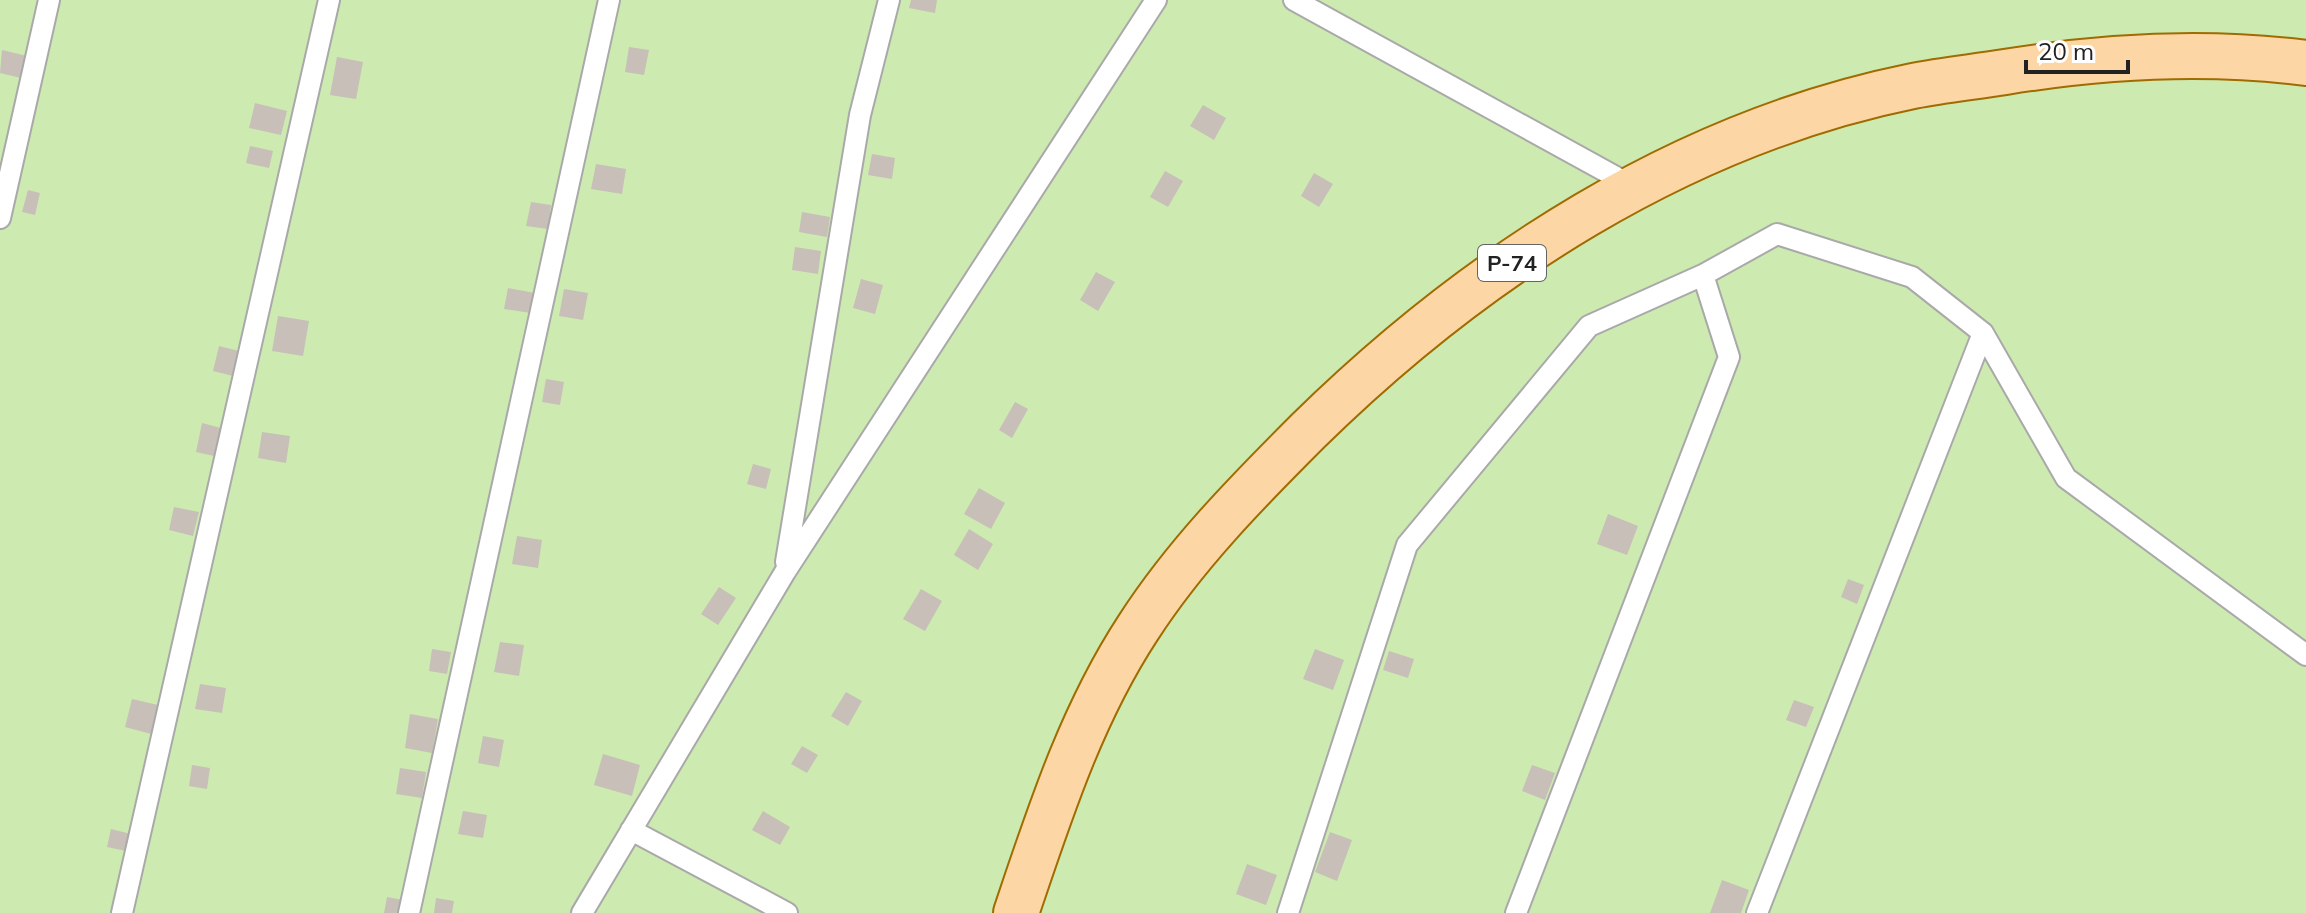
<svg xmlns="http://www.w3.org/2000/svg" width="2306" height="913" font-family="Mulish,sans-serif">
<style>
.grass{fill:#cdebb0}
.building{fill:#c7bfb8}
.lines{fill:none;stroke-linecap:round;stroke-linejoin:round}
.service-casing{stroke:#a9a9a9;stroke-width:24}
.primary-casing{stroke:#a06b00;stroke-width:48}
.service{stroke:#fff;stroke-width:20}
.primary{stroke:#fcd6a4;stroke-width:44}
.labels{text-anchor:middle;stroke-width:7;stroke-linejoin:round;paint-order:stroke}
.shield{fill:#fff;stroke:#646464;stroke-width:2}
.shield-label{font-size:22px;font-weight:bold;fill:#222}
</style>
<rect width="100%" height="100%" fill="#f2efe9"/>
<!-- grass -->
<path class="grass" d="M0 0H2306V913H0Z"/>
<!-- building -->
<path class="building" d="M911 0H937L935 13 909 8Z
M629 47 649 50 644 75 625 72Z
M2 50 27 56 21 78 0 73Z
M337 57 363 62 356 99 330 95Z
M255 103 287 111 281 135 249 128Z
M1203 105 1226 118 1214 140 1190 126Z
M250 146 273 151 269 168 246 163Z
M872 154 895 158 892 179 868 175Z
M596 164 626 169 622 194 591 189Z
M1165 171 1183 181 1168 207 1150 197Z
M1314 173 1333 184 1319 207 1301 196Z
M28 190 40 193 35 215 22 212Z
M531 202 551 205 548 229 526 226Z
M802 212 830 217 827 237 799 232Z
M795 247 821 251 818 274 792 270Z
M1096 272 1115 282 1098 311 1080 300Z
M861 279 883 285 875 314 853 308Z
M508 288 535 293 531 313 504 309Z
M564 289 588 293 583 320 559 316Z
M278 316 309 321 303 356 272 351Z
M219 346 239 351 233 376 213 371Z
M546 379 564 382 560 405 542 402Z
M1015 402 1028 409 1012 438 999 430Z
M202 423 221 428 214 456 196 452Z
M262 432 290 436 286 463 258 458Z
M753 464 771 469 766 489 747 484Z
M979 488 1005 503 991 529 964 514Z
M174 507 199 512 193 536 169 530Z
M1608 514 1638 526 1627 555 1597 544Z
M969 529 993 544 978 570 954 555Z
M517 536 542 540 538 568 512 564Z
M1848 579 1864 585 1857 604 1841 597Z
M719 587 736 598 718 625 701 614Z
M921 589 942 601 925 631 903 619Z
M500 642 524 645 519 676 494 672Z
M432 649 451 652 447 674 429 671Z
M1315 649 1344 660 1333 690 1303 679Z
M1389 651 1414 659 1408 678 1383 670Z
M200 684 226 688 222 713 195 709Z
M846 692 862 701 848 726 831 716Z
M132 699 158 705 151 734 125 727Z
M1794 700 1814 707 1806 727 1786 720Z
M410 714 438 719 432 753 405 748Z
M483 736 504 740 499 767 478 763Z
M802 746 818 755 807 773 791 764Z
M603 754 640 765 632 796 594 785Z
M192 765 210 768 207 789 189 786Z
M1532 765 1555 773 1545 800 1522 791Z
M400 768 426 772 422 798 396 794Z
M463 811 487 815 483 838 458 834Z
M763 811 790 827 780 845 752 830Z
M111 829 131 834 126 851 107 847Z
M1330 832 1352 840 1337 881 1315 872Z
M1247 864 1277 875 1266 905 1236 894Z
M1722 880 1749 890 1741 913H1710Z
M387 897 403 900 401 913H384Z
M436 898 454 901 452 913H434Z"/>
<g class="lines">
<!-- service casing -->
<g class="service-casing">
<path id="service" d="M1294 0 1634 187
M0 218 49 0
M786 562 860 115 889 0
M631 830 787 913
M122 913 329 0
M409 913 609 0
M582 913 785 572 1156 0
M1288 913 1407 545 1589 326 1703 275 1777 234 1912 277 1983 333 2066 478 2306 655
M1516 913 1729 357 1703 275
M1757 913 1983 333"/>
</g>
<!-- primary casing -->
<g class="primary-casing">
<path id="primary" d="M1016 913C1049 815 1081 715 1138 628 1185 555 1247 492 1308 431 1475 267 1681 133 1913 86 1943 80 1974 77 2005 72 2104 56 2205 50 2306 63"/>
</g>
<!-- service -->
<use href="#service" class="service"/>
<!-- primary -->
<use href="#primary" class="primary"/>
</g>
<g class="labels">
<!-- shield labels -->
<rect class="shield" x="1478" y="245" width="68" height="36" rx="6"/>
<g class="shield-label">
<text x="1512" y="271">Р-74</text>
</g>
</g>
<!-- scale -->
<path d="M2026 60v12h102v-12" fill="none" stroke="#222222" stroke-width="4"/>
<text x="2038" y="60" font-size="24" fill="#222222" stroke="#ffffff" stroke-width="6" paint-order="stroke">20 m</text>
</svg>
